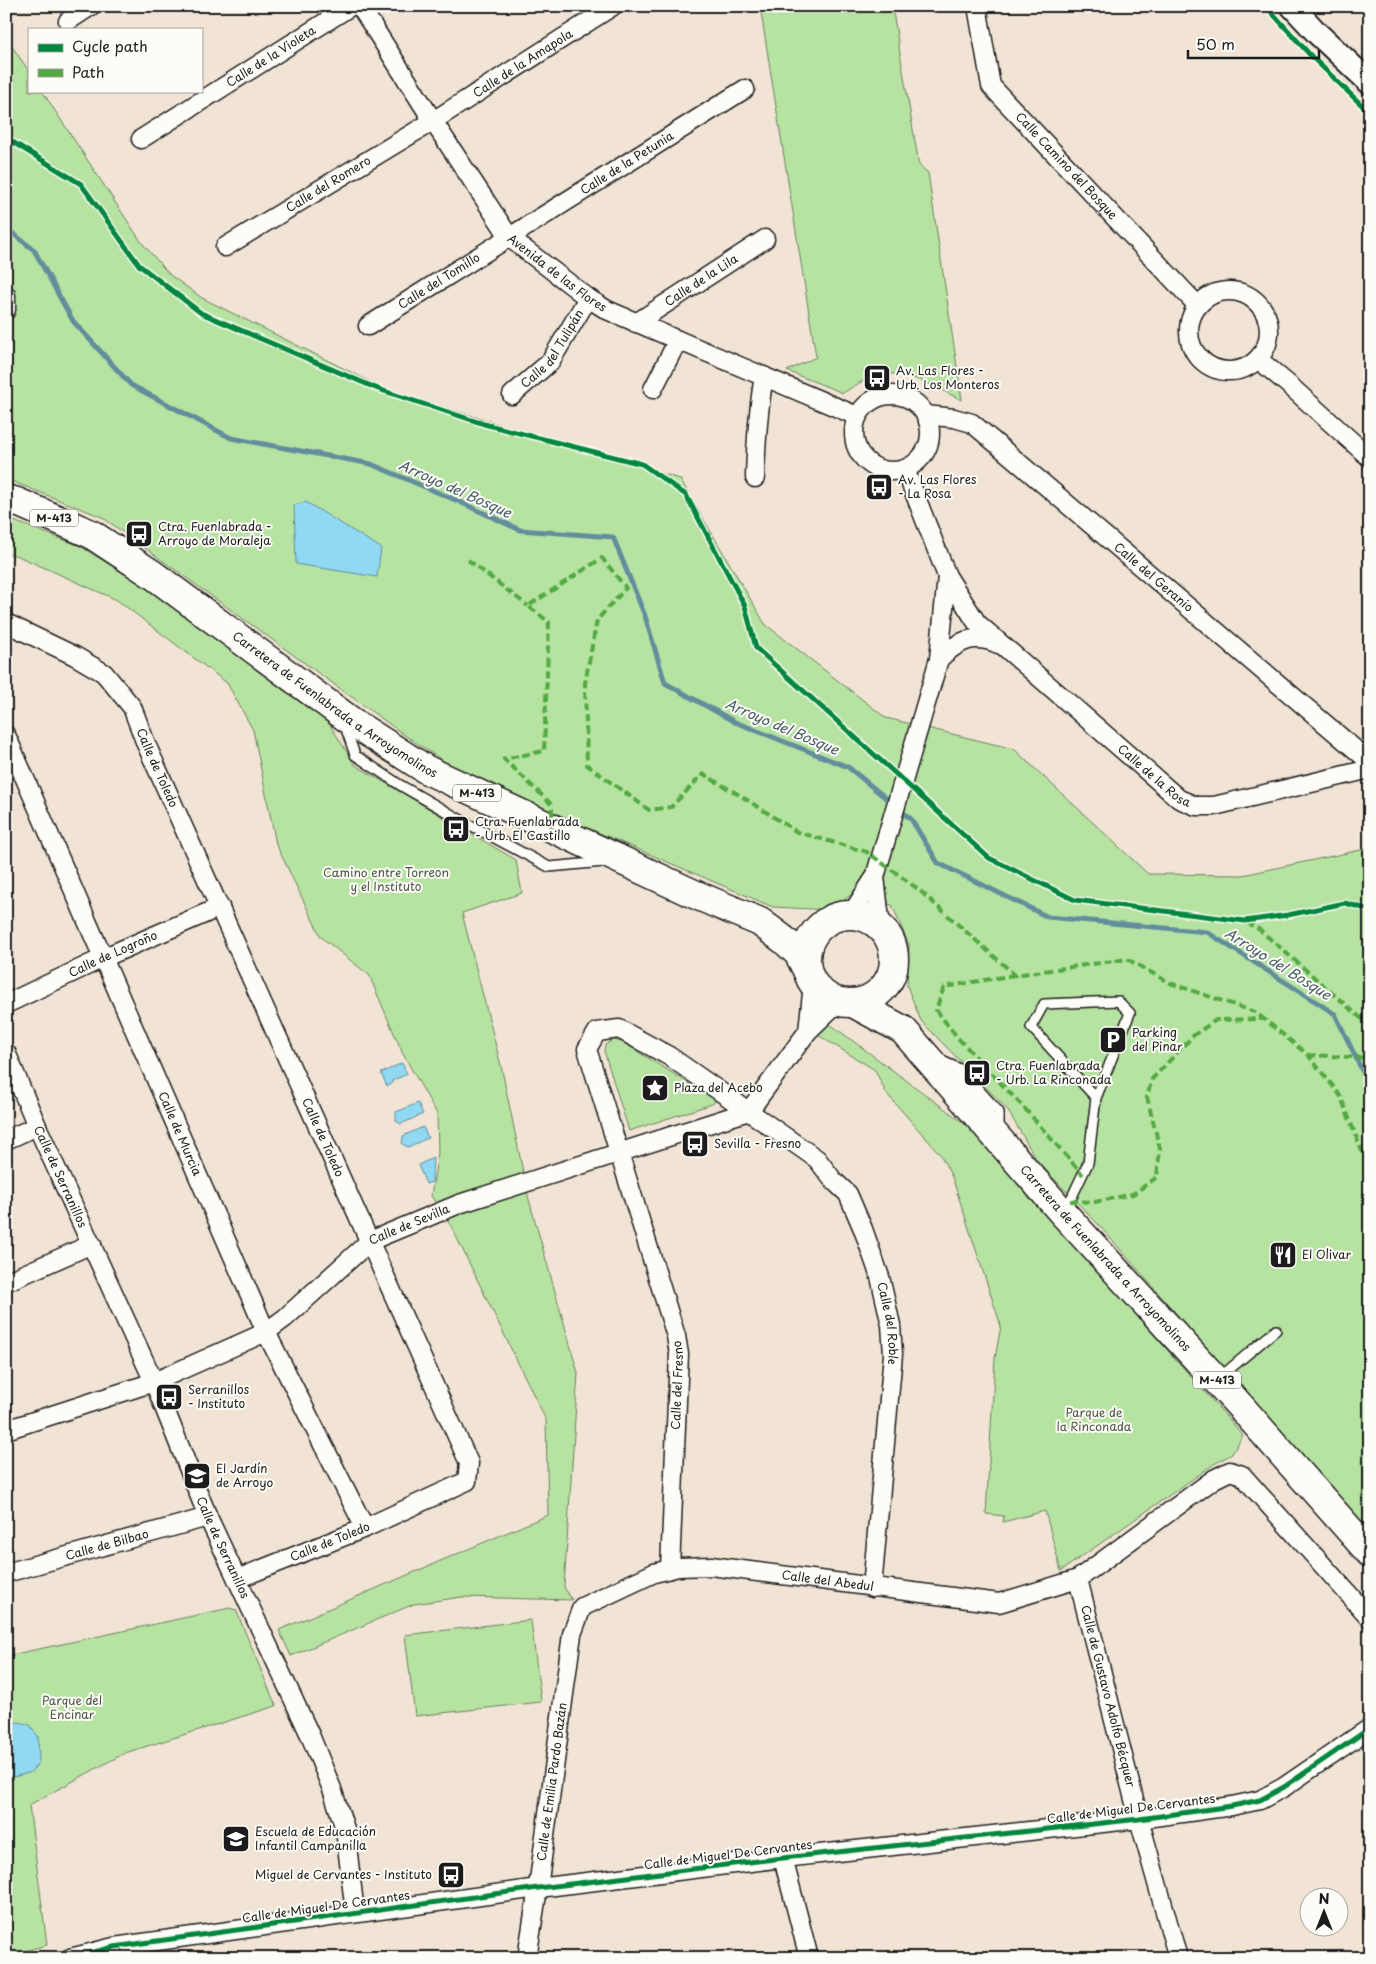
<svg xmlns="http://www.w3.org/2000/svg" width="1376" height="1964" font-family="'Playpen Sans',sans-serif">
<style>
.green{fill:#b6e3a1;stroke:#69805e}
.water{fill:#91d8f2;stroke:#628d9c}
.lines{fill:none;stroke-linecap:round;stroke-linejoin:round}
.stream{stroke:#628d9c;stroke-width:5}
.service-casing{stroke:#1c1c1c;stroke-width:12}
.minor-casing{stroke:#1c1c1c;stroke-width:21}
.tertiary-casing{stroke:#1c1c1c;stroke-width:26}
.primary-casing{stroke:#1c1c1c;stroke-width:31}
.service{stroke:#fdfcf7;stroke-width:9}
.minor{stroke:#fdfcf7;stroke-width:18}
.tertiary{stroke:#fdfcf7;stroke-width:22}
.primary{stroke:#fdfcf7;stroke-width:28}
.quiet{stroke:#52a943;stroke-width:4;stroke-dasharray:8 4;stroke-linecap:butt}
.cycleway-casing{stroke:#fdfcf7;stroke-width:8}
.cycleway{stroke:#00873e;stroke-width:5}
.labels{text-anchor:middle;stroke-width:4;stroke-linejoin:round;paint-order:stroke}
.shield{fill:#fdfcf7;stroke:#605f5e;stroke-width:1}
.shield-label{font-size:11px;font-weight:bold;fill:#1c1c1c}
.street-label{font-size:12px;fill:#1c1c1c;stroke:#fdfcf7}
.poi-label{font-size:12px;fill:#1c1c1c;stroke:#fdfcf7;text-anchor:start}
.park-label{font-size:12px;fill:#4a5844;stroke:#fdfcf7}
.water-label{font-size:14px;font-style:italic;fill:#455e67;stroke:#fdfcf7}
</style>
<rect width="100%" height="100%" fill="#f1e4d5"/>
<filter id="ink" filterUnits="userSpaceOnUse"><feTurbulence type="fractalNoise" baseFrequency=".02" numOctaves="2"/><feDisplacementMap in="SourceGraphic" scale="10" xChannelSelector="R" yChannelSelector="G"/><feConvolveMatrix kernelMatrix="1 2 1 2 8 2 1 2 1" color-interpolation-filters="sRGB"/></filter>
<g filter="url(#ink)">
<!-- green -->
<path class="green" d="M760 6H892L919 165 928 173 962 400C936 388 904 367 874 376 863 380 853 387 843 393L787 371 816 357Z
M6 38 29 71V91H42L142 243 170 275 202 298 387 390 680 479 765 624 886 718 1014 749 1148 874 1243 875 1370 848V1535L1097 1223 1038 1162 1007 1109 921 1021 907 986 909 945 892 905 852 894 831 910 773 907 548 811 445 762 403 734 102 517 6 479Z
M6 518 80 546 169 602 325 717 355 765 516 860 522 893 462 913 502 1070 528 1196 578 1373 564 1587 572 1600 462 1597 414 1604 291 1656 279 1630 548 1515 546 1420 451 1226 431 1196 438 1153 437 1114 403 1054 369 975 321 937 276 844 253 730 227 683 117 600 18 556 6 553Z
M830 1024 968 1126 1243 1435 1232 1454 1214 1464 1061 1571 1045 1511 1003 1522 1004 1516 986 1514 995 1358 1001 1326 952 1177 940 1154 886 1093 875 1070 818 1035Z
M613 1040 622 1042 713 1098 716 1101 712 1104 629 1131 604 1051 605 1045Z
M230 1608 236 1610 276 1706 125 1753 29 1805 47 1945 6 1956V1656Z
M531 1620 541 1702 415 1716 405 1635Z"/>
<!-- water -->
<path class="water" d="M306 502 381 548 377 577 296 564 294 505Z
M402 1063 407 1074 392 1081V1083L387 1086 381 1073Z
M418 1103 423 1114 401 1124 396 1121V1112Z
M423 1127 428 1138 408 1147 402 1144 403 1136Z
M433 1158 432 1182 426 1184 418 1165Z
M19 1722 30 1725 38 1736 39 1762 31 1772 14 1777 6 1773V1724Z"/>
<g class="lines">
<!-- stream -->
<path class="stream" d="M6 228 34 250 73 321 131 385 231 438 371 464 460 502 520 530 613 537 645 616 665 683 735 722 848 767 893 804
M899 809 911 819 938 863 1048 917 1207 932 1335 1014 1370 1087"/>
<!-- service casing -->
<g class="service-casing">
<path id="service" d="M345 726 355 755 400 785 461 820 549 867 604 862
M942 1061 960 1069 999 1112V1131
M1063 1208 1070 1201 1088 1163 1096 1098 1130 1013 1118 1001 1044 1004 1031 1027 1096 1098
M1219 1378 1276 1330"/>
</g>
<!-- minor casing -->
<g class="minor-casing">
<g id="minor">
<path id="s1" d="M360 6 433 121 510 238 588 298 607 310 857 416"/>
<path id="s2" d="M977 6 991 86 1198 306"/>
<path d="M68 21 91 6"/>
<path id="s3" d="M141 139 351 6"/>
<path id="s4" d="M225 247 433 121 613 6"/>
<circle cx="1229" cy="331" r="40"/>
<path d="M6 295V310"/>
<path id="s5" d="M636 323 765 239"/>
<path id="s6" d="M368 326 745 89"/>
<path d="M1258 359 1289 385 1370 458"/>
<path d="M653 389 678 340"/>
<circle cx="892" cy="433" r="38"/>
<path id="s7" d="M512 395 550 362 588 298"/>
<path id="s8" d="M926 415 954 418 972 423 1370 762"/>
<path d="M755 478C756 444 758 410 764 376"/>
<path id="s9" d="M947 576 977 623 1179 799 1196 806H1214L1370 769"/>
<path id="s10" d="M6 623 75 656 104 673 132 707 146 744 469 1463 467 1481 365 1528 237 1579"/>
<path d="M939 659C958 641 973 633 998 644"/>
<path id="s11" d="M6 735 266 1332 365 1528"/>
<path d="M875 877 881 928"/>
<path d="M850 916 875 877 939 659 947 576 905 469"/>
<path id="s12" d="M6 1004 103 958 220 907"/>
<path d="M808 1031 813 984"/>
<path id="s13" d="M6 1052 37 1126 154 1382 208 1517 310 1735 332 1789 345 1829 355 1913"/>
<path d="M6 1140 37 1126"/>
<path d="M6 1282 92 1244"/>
<path id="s14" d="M6 1430 154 1382 266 1332 285 1318 370 1241 459 1204 749 1111 808 1031 838 1002"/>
<path id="s15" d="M670 1569 679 1354 676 1336 587 1049 597 1032 619 1029 669 1056 817 1159 833 1180 848 1194 863 1229 880 1277 891 1325 893 1354 872 1588"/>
<path id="s16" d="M6 1573 208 1517"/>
<path id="s17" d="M1078 1579 1139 1819 1178 1958"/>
<path d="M783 1858 809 1958"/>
<path d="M70 1958 114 1947 538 1888 783 1858 1139 1819 1232 1806 1260 1800 1284 1787 1370 1728"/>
<path id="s18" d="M527 1958 538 1888 572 1634 582 1607 654 1573 678 1567 711 1566 999 1603 1078 1579 1214 1479 1230 1471 1242 1475 1370 1618"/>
</g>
</g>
<!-- tertiary casing -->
<g class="tertiary-casing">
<path id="tertiary" d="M1292 6 1317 33 1370 83"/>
</g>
<!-- primary casing -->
<g class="primary-casing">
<g id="primary">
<path id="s19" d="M6 499 17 502 91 534 152 574 355 724 427 770 694 894 760 922 784 940 798 953 807 970"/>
<circle cx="850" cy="959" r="44"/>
<path id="s20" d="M853 1003 903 1030 1061 1211 1241 1407 1370 1553"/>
</g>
</g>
<!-- service -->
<use href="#service" class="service"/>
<!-- minor -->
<use href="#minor" class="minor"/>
<!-- tertiary -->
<use href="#tertiary" class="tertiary"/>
<!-- primary -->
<use href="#primary" class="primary"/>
<!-- quiet -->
<path class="quiet" d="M468 560 528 606
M552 828V805L504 759 544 751 549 622 528 606 602 558 626 588 597 620 585 683 587 765 649 810 671 807 703 774 741 796 797 832 867 852 918 889 1015 975 1127 959 1170 983 1255 1012 1264 1019
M1246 922 1260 930 1370 1026
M1015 975 944 987 936 1010 958 1038 1026 1110 1083 1175
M1308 1055 1370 1058
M1070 1201 1095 1202 1133 1194 1157 1177 1160 1149 1147 1097 1152 1079 1194 1035 1216 1020 1264 1019 1308 1055 1340 1095 1370 1172"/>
<!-- cycleway casing -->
<g class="cycleway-casing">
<path id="cycleway" d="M1266 6 1311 56 1370 113
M6 138 81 184 139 265 201 313 378 389 484 424 642 464 686 495 745 606 756 648 989 858 1075 900 1245 921 1288 915 1345 903 1370 910
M70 1958 114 1947 538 1888 783 1858 1139 1819 1232 1806 1260 1800 1284 1787 1370 1728"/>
</g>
<!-- cycleway -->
<use href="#cycleway" class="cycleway"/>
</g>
</g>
<!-- icons -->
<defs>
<g id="bus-square" transform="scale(1.4375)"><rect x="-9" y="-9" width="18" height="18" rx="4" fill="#1c1c1c" stroke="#fdfcf7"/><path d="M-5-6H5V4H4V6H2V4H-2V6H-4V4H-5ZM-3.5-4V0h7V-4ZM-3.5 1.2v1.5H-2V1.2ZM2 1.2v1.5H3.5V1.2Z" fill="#fff"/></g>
<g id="parking-square" transform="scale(1.4375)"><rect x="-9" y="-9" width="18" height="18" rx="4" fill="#1c1c1c" stroke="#fdfcf7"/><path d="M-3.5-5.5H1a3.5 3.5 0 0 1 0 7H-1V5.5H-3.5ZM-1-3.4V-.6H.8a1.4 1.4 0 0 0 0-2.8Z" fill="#fff"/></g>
<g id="sight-square" transform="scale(1.4375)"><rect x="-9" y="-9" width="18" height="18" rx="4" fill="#1c1c1c" stroke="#fdfcf7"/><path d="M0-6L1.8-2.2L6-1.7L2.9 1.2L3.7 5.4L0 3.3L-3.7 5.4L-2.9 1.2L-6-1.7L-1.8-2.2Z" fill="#fff"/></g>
<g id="restaurant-square" transform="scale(1.4375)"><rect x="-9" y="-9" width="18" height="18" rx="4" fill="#1c1c1c" stroke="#fdfcf7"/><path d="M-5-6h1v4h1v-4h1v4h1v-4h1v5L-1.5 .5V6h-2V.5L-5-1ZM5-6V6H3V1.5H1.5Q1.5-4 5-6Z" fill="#fff"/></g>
<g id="school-square" transform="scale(1.4375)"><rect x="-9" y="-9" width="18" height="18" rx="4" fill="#1c1c1c" stroke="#fdfcf7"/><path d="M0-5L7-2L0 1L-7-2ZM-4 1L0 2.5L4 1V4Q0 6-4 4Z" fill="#fff"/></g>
</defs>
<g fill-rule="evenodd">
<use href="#bus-square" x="877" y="378"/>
<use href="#bus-square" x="879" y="487"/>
<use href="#bus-square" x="139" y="534"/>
<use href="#bus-square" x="456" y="829"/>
<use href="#parking-square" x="1113" y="1040"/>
<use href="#bus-square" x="977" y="1073"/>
<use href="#sight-square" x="655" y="1088"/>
<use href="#bus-square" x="695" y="1144"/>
<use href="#restaurant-square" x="1283" y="1255"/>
<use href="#bus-square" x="169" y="1397"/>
<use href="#school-square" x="197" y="1476"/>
<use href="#school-square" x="236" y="1839"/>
<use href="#bus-square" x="451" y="1875"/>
</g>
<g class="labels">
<!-- shield labels -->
<g class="shield">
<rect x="30" y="509.5" width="48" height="17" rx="4"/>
<rect x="453" y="784.5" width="48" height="17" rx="4"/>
<rect x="1193" y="1371.5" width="48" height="17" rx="4"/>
</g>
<g class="shield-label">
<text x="54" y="522">M-413</text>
<text x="477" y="797">M-413</text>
<text x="1217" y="1384">M-413</text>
</g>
<!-- street labels -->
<g class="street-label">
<text dy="4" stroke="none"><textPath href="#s3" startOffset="154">Calle de la Violeta</textPath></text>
<text dy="4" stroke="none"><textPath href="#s4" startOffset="350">Calle de la Amapola</textPath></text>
<text dy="4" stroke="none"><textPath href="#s6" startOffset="306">Calle de la Petunia</textPath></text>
<text dy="4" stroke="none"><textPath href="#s2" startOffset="191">Calle Camino del Bosque</textPath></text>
<text dy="4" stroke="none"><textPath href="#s4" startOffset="121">Calle del Romero</textPath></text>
<text dy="4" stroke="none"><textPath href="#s1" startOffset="335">Avenida de las Flores</textPath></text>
<text dy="4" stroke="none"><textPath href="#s5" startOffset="78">Calle de la Lila</textPath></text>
<text dy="4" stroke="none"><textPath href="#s6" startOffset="84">Calle del Tomillo</textPath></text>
<text dy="4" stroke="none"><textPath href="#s7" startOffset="62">Calle del Tulipán</textPath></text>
<text dy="4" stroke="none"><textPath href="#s8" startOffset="285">Calle del Geranio</textPath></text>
<text dy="4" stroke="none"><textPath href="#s19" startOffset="390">Carretera de Fuenlabrada a Arroyomolinos</textPath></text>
<text dy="4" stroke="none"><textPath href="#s10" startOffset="220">Calle de Toledo</textPath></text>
<text dy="4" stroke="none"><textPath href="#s9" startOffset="290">Calle de la Rosa</textPath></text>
<text dy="4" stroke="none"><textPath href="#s12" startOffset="118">Calle de Logroño</textPath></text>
<text dy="4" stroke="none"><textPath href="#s11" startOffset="435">Calle de Murcia</textPath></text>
<text dy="4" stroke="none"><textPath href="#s10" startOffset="625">Calle de Toledo</textPath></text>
<text dy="4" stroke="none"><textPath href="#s13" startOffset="136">Calle de Serranillos</textPath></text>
<text dy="4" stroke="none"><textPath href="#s14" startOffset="459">Calle de Sevilla</textPath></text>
<text dy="4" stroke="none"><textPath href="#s20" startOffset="362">Carretera de Fuenlabrada a Arroyomolinos</textPath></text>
<text dy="4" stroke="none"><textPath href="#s15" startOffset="996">Calle del Roble</textPath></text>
<text dy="4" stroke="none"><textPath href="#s15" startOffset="184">Calle del Fresno</textPath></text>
<text transform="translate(330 1542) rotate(-22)" y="4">Calle de Toledo</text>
<text dy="4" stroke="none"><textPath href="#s16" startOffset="105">Calle de Bilbao</textPath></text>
<text dy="4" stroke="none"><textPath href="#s13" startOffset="541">Calle de Serranillos</textPath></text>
<text dy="4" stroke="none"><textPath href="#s18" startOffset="611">Calle del Abedul</textPath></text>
<text dy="4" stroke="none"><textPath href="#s17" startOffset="121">Calle de Gustavo Adolfo Bécquer</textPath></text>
<text dy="4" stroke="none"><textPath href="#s18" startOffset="178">Calle de Emilia Pardo Bazán</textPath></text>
<text transform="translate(1131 1809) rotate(-7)" y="4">Calle de Miguel De Cervantes</text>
<text transform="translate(728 1855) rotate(-7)" y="4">Calle de Miguel De Cervantes</text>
<text transform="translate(326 1907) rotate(-8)" y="4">Calle de Miguel De Cervantes</text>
</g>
<!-- poi labels -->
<g class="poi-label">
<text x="896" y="375">Av. Las Flores -<tspan x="896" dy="14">Urb. Los Monteros</tspan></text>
<text x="898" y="484">Av. Las Flores<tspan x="898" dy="14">- La Rosa</tspan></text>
<text x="158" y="531">Ctra. Fuenlabrada -<tspan x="158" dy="14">Arroyo de Moraleja</tspan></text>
<text x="475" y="826">Ctra. Fuenlabrada<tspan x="475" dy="14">- Urb. El Castillo</tspan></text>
<text x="1132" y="1037">Parking<tspan x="1132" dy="14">del Pinar</tspan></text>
<text x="996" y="1070">Ctra. Fuenlabrada<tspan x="996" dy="14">- Urb. La Rinconada</tspan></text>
<text x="674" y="1092">Plaza del Acebo</text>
<text x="714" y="1148">Sevilla - Fresno</text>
<text x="1302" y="1259">El Olivar</text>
<text x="188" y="1394">Serranillos<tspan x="188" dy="14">- Instituto</tspan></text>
<text x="216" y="1473">El Jardín<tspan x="216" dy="14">de Arroyo</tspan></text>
<text x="255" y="1836">Escuela de Educación<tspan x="255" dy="14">Infantil Campanilla</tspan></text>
<text x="432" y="1879" text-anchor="end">Miguel de Cervantes - Instituto</text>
</g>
<!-- park labels -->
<g class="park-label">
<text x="386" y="877">Camino entre Torreon<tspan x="386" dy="14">y el Instituto</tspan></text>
<text x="1094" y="1417">Parque de<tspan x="1094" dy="14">la Rinconada</tspan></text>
<text x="72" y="1705">Parque del<tspan x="72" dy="14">Encinar</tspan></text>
</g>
<!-- water labels -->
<g class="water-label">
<text transform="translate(455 489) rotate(24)" y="5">Arroyo del Bosque</text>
<text transform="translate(782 727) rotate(23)" y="5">Arroyo del Bosque</text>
<text transform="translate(1278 964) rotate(32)" y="5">Arroyo del Bosque</text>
</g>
</g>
<!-- margin -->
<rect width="1376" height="1964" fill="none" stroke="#fdfcf7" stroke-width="25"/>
<rect x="12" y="12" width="1351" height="1939" fill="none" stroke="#1c1c1c" stroke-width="2" filter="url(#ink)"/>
<!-- legend -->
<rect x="28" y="28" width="175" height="65" fill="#fdfcf7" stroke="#a3a29f"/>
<rect x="38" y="44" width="25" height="8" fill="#00873e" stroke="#a3a29f"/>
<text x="72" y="52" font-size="15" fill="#1c1c1c">Cycle path</text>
<rect x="38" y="69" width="25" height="8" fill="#52a943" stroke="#a3a29f"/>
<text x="72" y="78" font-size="15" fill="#1c1c1c">Path</text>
<!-- north arrow -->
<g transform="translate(1324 1912)"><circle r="24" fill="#fdfcf7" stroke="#a3a29f"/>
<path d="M0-4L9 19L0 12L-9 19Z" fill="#1c1c1c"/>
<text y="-8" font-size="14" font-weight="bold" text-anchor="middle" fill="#1c1c1c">N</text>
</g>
<!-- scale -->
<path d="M1188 50v8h131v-8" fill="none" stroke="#1c1c1c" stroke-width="2.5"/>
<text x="1196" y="50" font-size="15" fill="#1c1c1c" stroke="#fdfcf7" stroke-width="4" paint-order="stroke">50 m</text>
</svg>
